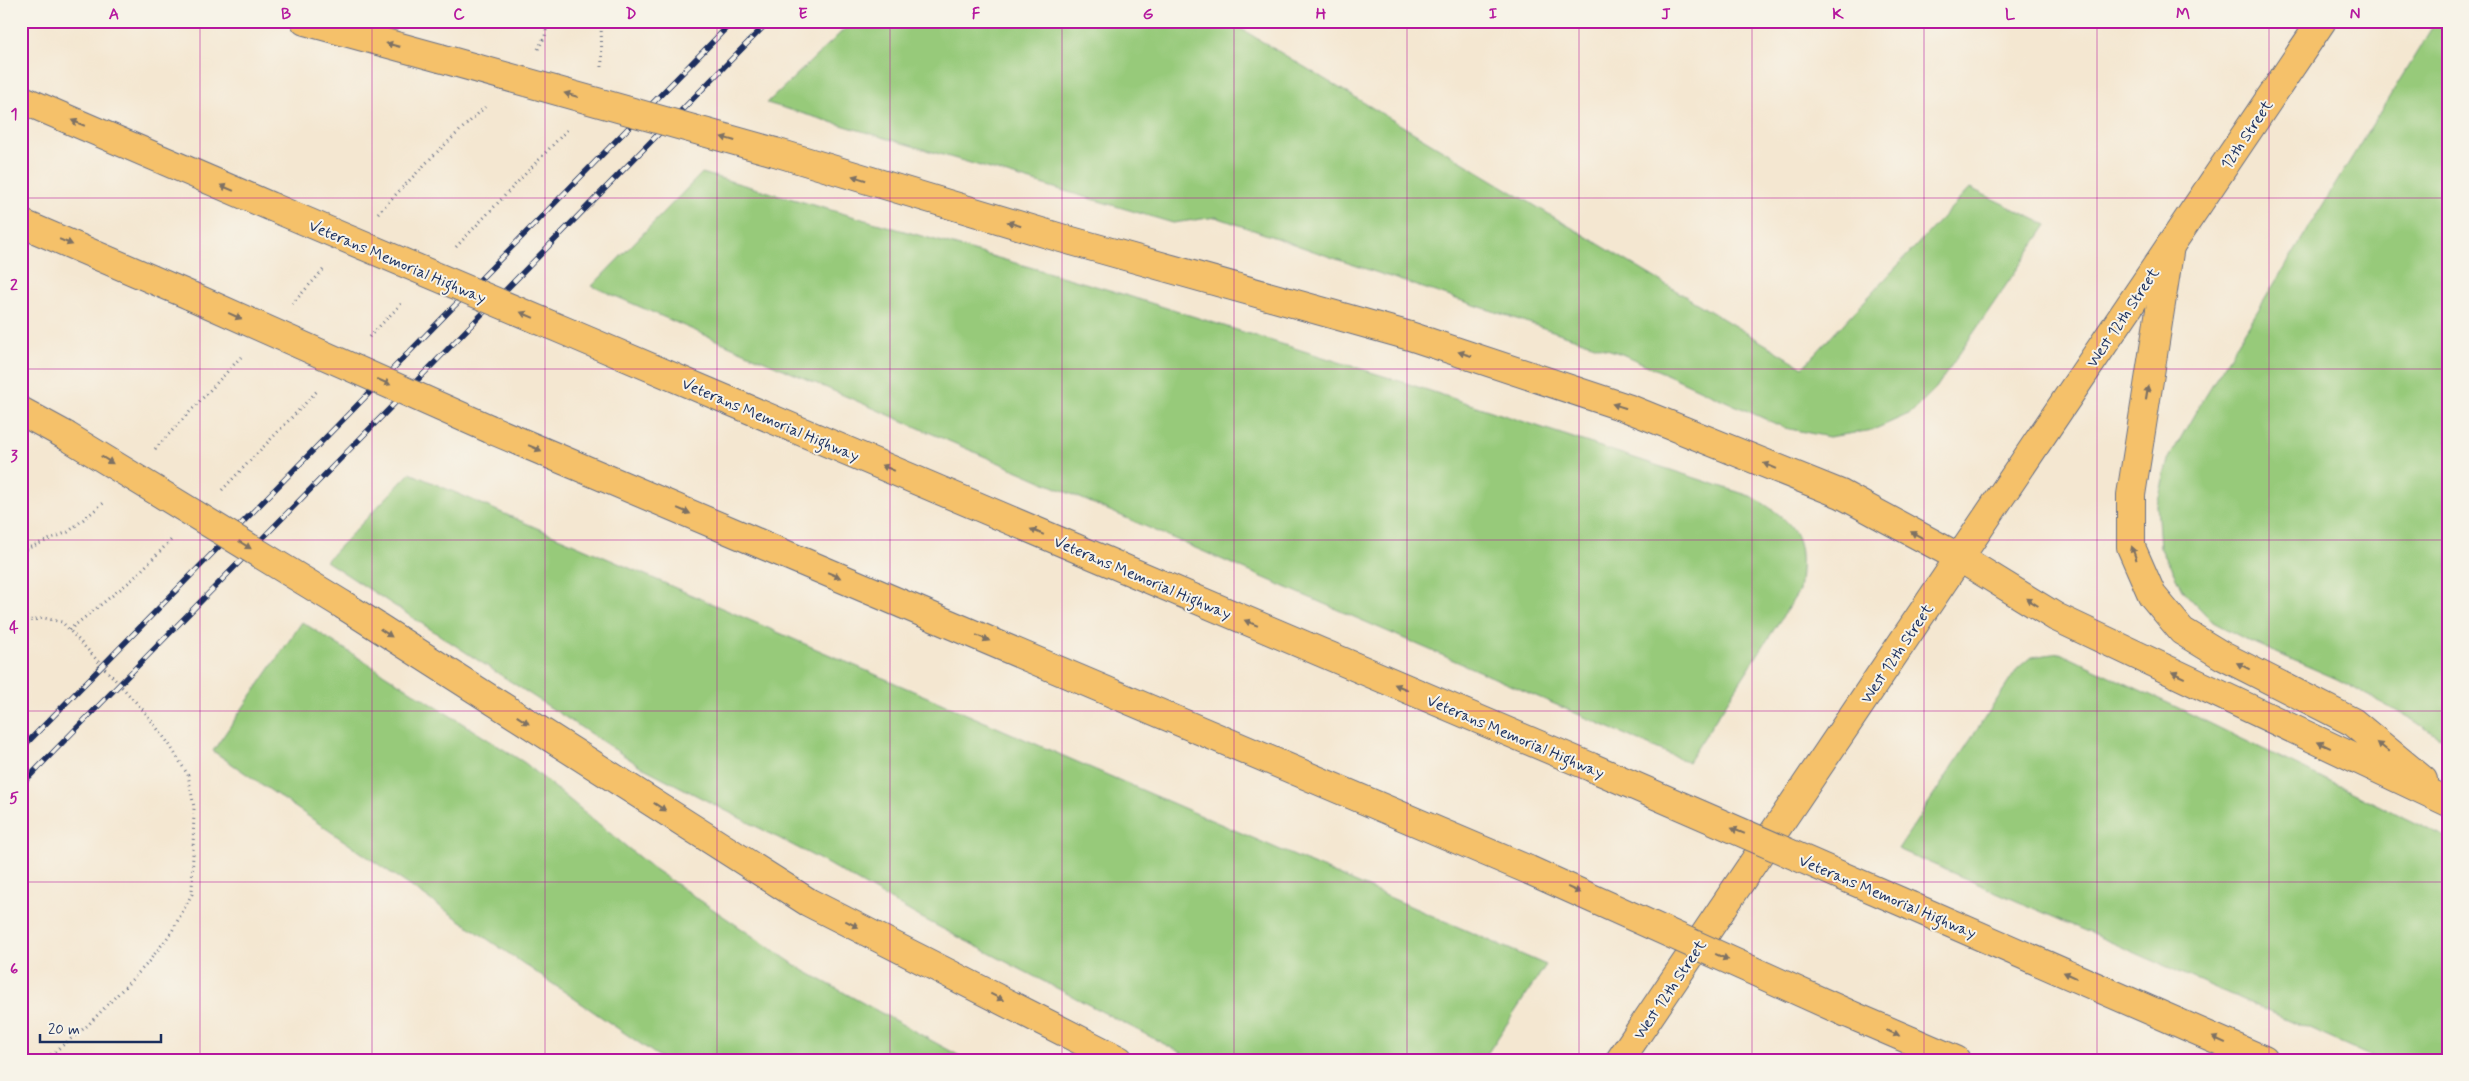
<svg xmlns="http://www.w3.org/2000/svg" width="2469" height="1081" font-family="Mynerve,sans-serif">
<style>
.green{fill:#97ca7a;stroke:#597c6c}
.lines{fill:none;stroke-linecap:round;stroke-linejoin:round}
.primary-casing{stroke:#676f86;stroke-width:30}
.highway-casing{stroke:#676f86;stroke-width:30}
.path{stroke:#676f86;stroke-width:3;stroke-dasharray:1 4;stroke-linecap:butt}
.primary{stroke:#f5c16b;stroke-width:28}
.highway{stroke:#f5c16b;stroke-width:28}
.rail-casing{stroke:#1b2f5e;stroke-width:5.5}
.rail{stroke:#f7f3e8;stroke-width:4;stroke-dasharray:11;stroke-linecap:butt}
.highway-bridge-casing{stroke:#676f86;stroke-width:30;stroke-linecap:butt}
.highway-bridge{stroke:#f5c16b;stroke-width:28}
.oneway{fill:#7d7164}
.grid{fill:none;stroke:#b5179e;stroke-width:1;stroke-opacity:0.55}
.labels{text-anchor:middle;stroke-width:4;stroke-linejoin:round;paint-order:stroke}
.street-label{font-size:16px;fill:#1b2f5e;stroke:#f7f3e8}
.neatline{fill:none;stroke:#b5179e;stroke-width:2}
.grid-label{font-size:16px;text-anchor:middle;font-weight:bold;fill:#b5179e}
</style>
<rect width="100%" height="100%" fill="#f7f3e8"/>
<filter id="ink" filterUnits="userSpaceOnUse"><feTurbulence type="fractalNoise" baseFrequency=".02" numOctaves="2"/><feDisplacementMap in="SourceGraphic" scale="10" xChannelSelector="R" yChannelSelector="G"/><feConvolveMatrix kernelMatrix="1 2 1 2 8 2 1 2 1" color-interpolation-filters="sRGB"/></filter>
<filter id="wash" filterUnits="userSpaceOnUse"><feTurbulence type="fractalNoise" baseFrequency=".0096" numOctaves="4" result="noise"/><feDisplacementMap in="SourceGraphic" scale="20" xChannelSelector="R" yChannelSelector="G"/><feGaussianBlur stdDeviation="1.12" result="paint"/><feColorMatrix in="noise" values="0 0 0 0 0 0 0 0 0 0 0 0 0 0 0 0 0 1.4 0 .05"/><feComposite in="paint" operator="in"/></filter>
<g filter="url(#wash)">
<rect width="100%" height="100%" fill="#f4e7d1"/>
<!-- green -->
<path class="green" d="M853 21H1228L1803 367 1970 188 2047 225 1936 388 1911 413 1873 430 1829 437 1785 428 1622 354 1345 262 1216 217 1173 223 767 103Z
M2436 21H2448V743L2413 720 2337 679 2249 641 2213 622 2183 591 2160 547 2157 505 2168 460 2199 406Z
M702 173 1106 289 1409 384 1753 497C1799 525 1806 537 1799 591L1688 762 592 286Z
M410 473 1546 965 1483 1060H1195L918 916 819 859 640 766 326 561Z
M302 622 525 763 651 867 801 969 967 1060H664L213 751Z
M2060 653 2172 705 2448 839V1060H2380L1898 849 2018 668 2031 657Z"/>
</g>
<g filter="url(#ink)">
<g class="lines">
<!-- primary casing -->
<g class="primary-casing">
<path id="primary" d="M1620 1060 2322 21"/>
</g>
<!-- highway casing -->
<g class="highway-casing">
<path id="highway" d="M305 21 440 58
M21 99 272 207
M775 152 1061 238 1410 336 1630 409 1841 494 1960 558 2056 617 2448 802
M21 223 191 296
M2170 246 2131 495V547L2152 595 2182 631 2223 656 2353 722 2423 780
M572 334 1591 767
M21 411 65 435
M490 429 1529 870
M345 606 808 902 1119 1060
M1911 906 2264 1060
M1849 1014 1956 1060"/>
</g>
<!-- path -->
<path class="path" d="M601 21 602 68
M538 49 545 36 548 21
M378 213 433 156 485 107
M456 247 567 130
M292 304 325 268
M369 337 403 302
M155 449 241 357
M222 490 318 390
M21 551 68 532 106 501
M21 622 44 618 62 622 144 711 169 744 188 775 194 807 192 894 171 933 146 965 87 1026 44 1060
M69 630 133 579 171 540"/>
<!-- primary -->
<use href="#primary" class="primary"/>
<!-- highway -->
<use href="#highway" class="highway"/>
<!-- rail casing -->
<g class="rail-casing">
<path id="rail" d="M21 749 733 21
M21 785 769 21"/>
</g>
<!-- rail -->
<use href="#rail" class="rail"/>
<!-- highway-bridge casing -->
<g class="highway-bridge-casing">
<path id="highway-bridge" d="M440 58 775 152
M272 207 572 334
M191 296 490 429
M65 435 345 606
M1591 767 1911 906
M1529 870 1849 1014"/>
</g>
<!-- highway-bridge -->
<use href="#highway-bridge" class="highway-bridge"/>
</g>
<!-- one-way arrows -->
<defs><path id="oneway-solid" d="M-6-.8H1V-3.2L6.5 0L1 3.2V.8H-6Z" transform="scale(1.25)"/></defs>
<g class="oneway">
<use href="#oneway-solid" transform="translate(393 45) rotate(-165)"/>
<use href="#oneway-solid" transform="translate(571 95) rotate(-164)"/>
<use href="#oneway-solid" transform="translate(78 123) rotate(-157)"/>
<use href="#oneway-solid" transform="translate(728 139) rotate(-164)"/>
<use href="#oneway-solid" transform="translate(859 178) rotate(-163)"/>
<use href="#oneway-solid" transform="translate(227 188) rotate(-157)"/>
<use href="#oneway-solid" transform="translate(1014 224) rotate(-163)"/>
<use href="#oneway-solid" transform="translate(66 242) rotate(23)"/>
<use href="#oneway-solid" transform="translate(527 315) rotate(-157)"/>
<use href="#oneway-solid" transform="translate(235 316) rotate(24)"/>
<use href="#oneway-solid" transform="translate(1465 354) rotate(-162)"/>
<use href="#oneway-solid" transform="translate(384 382) rotate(24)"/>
<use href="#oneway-solid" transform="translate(2147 393) rotate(-81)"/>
<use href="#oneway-solid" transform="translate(1619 406) rotate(-162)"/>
<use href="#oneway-solid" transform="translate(535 448) rotate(23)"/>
<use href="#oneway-solid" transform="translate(107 460) rotate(32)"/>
<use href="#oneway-solid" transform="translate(1770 466) rotate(-158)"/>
<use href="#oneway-solid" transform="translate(888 468) rotate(-157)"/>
<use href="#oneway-solid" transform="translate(684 511) rotate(23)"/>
<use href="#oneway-solid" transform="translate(1037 532) rotate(-157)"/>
<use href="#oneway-solid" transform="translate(1917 535) rotate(-152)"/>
<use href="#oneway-solid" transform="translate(245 545) rotate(32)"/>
<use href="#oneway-solid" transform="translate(2134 553) rotate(-110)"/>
<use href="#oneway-solid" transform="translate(834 575) rotate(23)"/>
<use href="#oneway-solid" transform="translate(2032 602) rotate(-148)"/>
<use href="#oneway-solid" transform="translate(1251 623) rotate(-157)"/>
<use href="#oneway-solid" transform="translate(386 633) rotate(33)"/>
<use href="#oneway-solid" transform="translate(983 638) rotate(23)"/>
<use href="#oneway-solid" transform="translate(2243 666) rotate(-153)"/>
<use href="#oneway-solid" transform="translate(2178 675) rotate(-155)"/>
<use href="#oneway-solid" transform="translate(1401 687) rotate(-157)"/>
<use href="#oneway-solid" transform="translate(523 720) rotate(33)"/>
<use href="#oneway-solid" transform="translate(2324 745) rotate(-155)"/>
<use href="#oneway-solid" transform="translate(2383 747) rotate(-141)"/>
<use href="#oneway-solid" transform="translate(660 807) rotate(33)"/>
<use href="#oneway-solid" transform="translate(1738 831) rotate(-157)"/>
<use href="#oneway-solid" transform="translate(1574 890) rotate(24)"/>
<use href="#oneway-solid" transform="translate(852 924) rotate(27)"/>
<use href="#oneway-solid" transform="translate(1722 957) rotate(24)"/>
<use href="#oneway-solid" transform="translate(2070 975) rotate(-156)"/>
<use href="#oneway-solid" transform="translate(997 997) rotate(27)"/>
<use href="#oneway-solid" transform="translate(1893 1033) rotate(23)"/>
<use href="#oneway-solid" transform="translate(2219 1040) rotate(-156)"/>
</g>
</g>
<!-- grid -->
<path class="grid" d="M200 21V1060M372 21V1060M545 21V1060M717 21V1060M890 21V1060M1062 21V1060M1234 21V1060M1407 21V1060M1579 21V1060M1752 21V1060M1924 21V1060M2097 21V1060M2269 21V1060M21 198H2448M21 369H2448M21 540H2448M21 711H2448M21 882H2448"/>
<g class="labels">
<!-- street labels -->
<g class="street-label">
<text transform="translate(2246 134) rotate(-56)" y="6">12th Street</text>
<text transform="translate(398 261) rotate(23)" y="6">Veterans Memorial Highway</text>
<text transform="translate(2122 317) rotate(-56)" y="6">West 12th Street</text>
<text transform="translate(771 419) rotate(23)" y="6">Veterans Memorial Highway</text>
<text transform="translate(1143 577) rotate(23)" y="6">Veterans Memorial Highway</text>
<text transform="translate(1896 653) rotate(-56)" y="6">West 12th Street</text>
<text transform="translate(1516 736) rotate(23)" y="6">Veterans Memorial Highway</text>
<text transform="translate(1888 896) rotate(23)" y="6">Veterans Memorial Highway</text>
<text transform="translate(1669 989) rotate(-56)" y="6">West 12th Street</text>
</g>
</g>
<!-- margin -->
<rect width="2469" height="1081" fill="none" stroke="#f7f3e8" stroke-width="55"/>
<!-- scale -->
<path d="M40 1034v8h121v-8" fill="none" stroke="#1b2f5e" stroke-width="2.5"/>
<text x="48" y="1034" font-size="15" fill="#1b2f5e" stroke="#f7f3e8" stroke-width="4" paint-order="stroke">20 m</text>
<rect x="28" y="28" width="2414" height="1026" class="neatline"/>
<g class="grid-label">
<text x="114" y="19">A</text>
<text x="286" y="19">B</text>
<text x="459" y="19">C</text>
<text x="631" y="19">D</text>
<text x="803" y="19">E</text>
<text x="976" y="19">F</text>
<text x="1148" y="19">G</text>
<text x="1321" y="19">H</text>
<text x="1493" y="19">I</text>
<text x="1666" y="19">J</text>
<text x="1838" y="19">K</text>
<text x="2010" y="19">L</text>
<text x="2183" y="19">M</text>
<text x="2355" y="19">N</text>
<text x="14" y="119">1</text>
<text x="14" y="290">2</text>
<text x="14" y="461">3</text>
<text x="14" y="632">4</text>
<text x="14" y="803">5</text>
<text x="14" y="974">6</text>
</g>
</svg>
